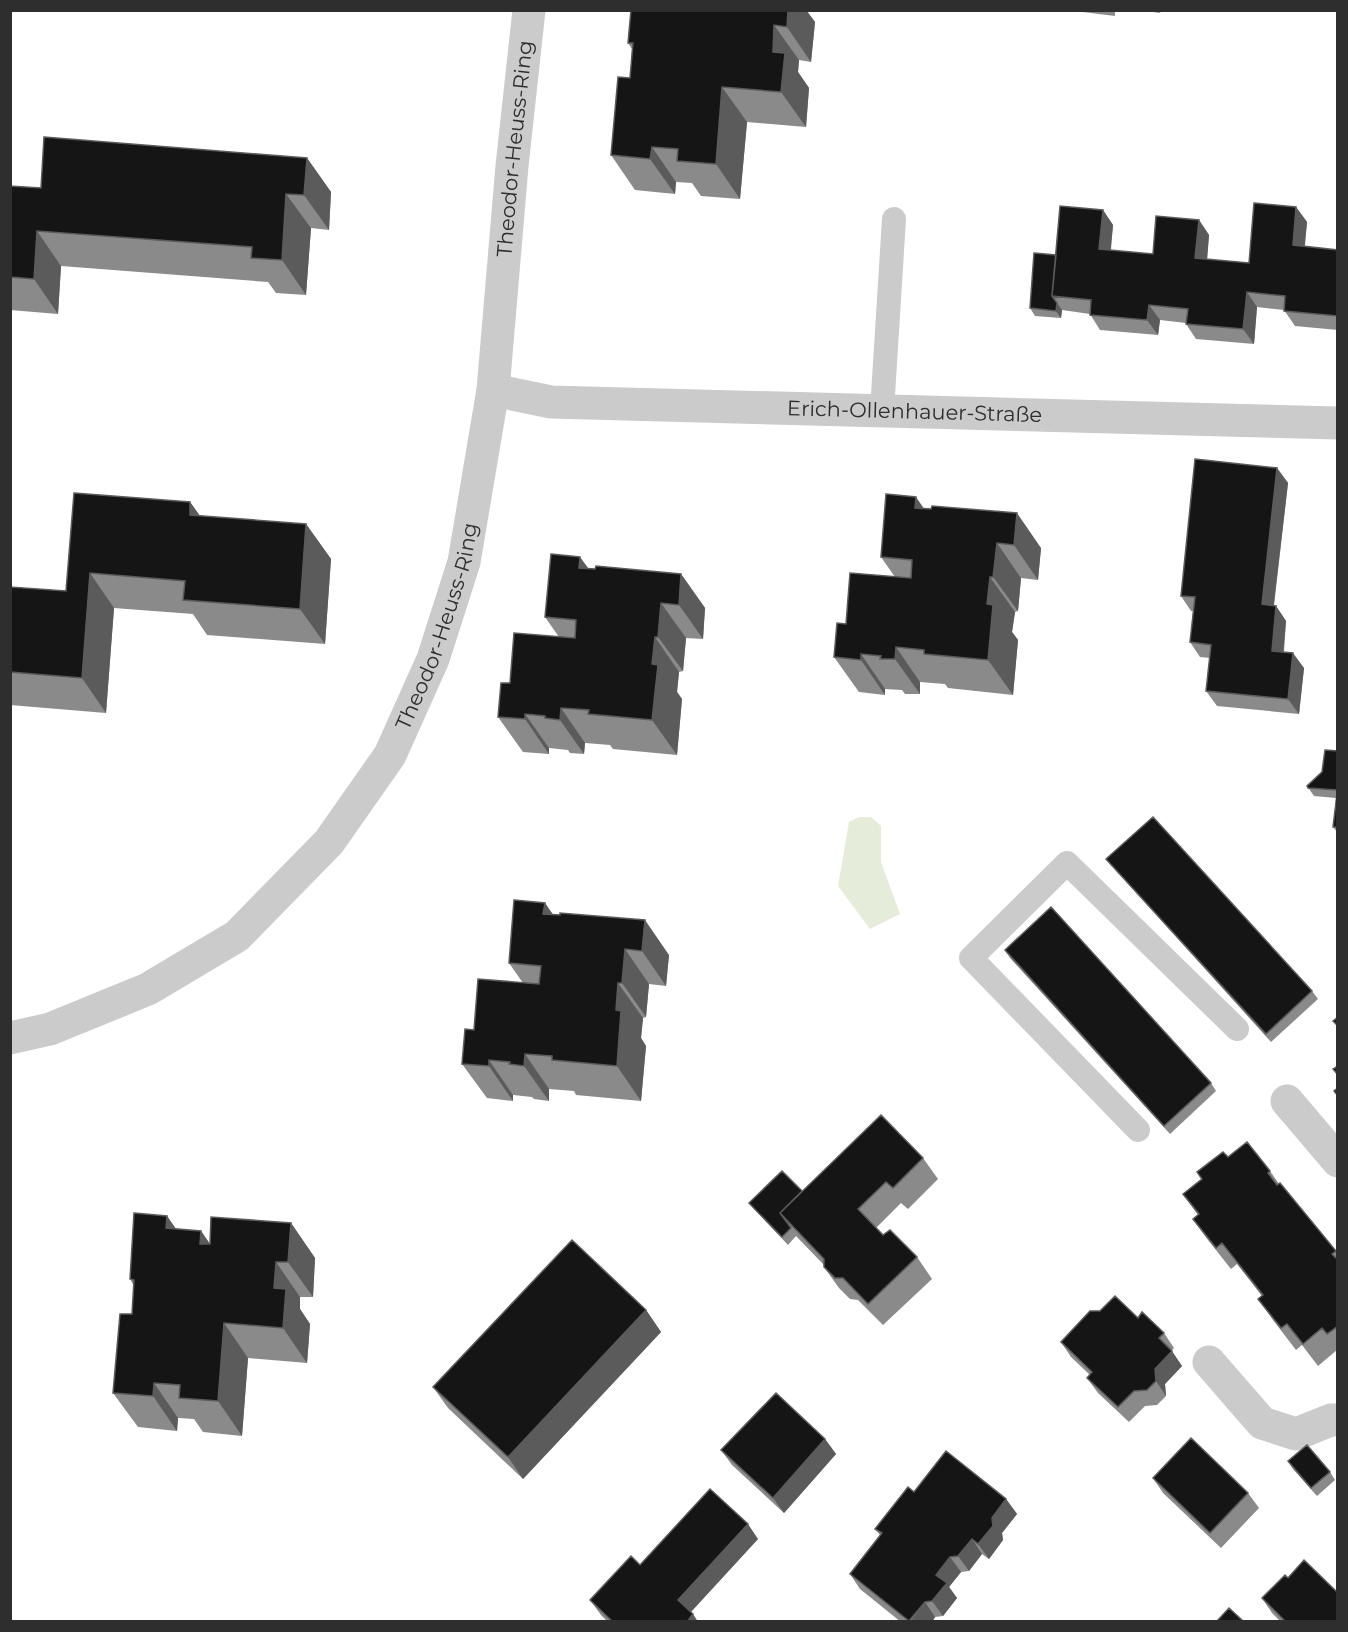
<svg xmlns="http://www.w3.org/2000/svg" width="1348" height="1632" font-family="Montserrat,sans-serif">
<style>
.green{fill:#e5ecda}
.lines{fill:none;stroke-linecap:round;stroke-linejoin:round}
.service{stroke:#cbcbcb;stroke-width:24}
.minor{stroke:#cbcbcb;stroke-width:33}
.wall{fill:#8a8a8a}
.shaded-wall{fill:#5b5b5b}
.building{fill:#151515;stroke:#5b5b5b;stroke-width:1.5}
.labels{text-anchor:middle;stroke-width:6;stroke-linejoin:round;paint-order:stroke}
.street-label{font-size:21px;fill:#2e2e2e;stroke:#fff}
</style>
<rect width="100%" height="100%" fill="#fff"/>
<!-- green -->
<path class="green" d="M859 817H871L881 826V862L900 914 870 929 838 886 849 822Z"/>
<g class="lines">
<!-- service -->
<path class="service" d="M882 411 894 219
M1138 1130 971 958 1067 863 1237 1029"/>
<!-- minor -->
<g class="minor">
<path id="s1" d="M493 390 551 402 1338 423"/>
<path id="s2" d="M10 1038 50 1029 148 989 237 936 329 842 390 755 433 659 464 562 493 390 512 166 529 10"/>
<path d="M1287 1101 1338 1161"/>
<path d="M1209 1362 1262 1423 1296 1434 1331 1420H1338"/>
</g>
</g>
<!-- wall -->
<path class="wall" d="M631 10H806L815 22 811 62 799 60 798 72 809 88 806 127 747 122 740 199 701 196 692 183 676 182 675 194 635 190 611 155 630 78 632 49 628 43Z
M1067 10H1115V16Z
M1138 10H1161L1160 13Z
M307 158 331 192 329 230 311 228 306 295 276 293 268 282 61 266 58 314 10 310V186L41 188Z
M1296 207 1307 222 1305 246 1338 250V330L1295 326 1284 310 1257 307 1254 344 1196 339 1186 324V323L1160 320 1158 335 1100 330 1090 314 1062 310 1061 318 1035 316 1030 308 1056 255 1103 210 1113 225 1111 250 1153 254 1199 220 1209 235 1207 259 1249 263Z
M1277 468 1288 483 1274 606H1276L1286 621 1284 652 1304 668 1299 714 1217 706 1206 691 1210 658 1200 657 1190 642 1193 611H1191L1181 596Z
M74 493 190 502 200 516 306 524 331 559 325 644 207 635 193 614 114 608 106 713 10 705V587L66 591Z
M924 509 1041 548 1038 580 1021 578 1018 611 1015 612 1012 632 1018 640 1013 695 948 688 945 684 920 682V694H905L902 690 885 689V695L859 692 834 657 895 577 881 557Z
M589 569 681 574 705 608 703 639 686 638 683 671 679 672 677 692 682 699 677 755 613 749 610 745 585 743 584 754 570 753 568 750 549 748V754L523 752 498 717 510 683 559 637 545 617Z
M1338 751V833L1333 827 1336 798 1314 796 1307 786 1322 772Z
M1106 859 1312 991 1318 999 1271 1042 1112 866Z
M545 903 553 915 669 955 666 986 649 984 646 1017 643 1018 641 1038 646 1046 641 1101 576 1095 574 1091 549 1089V1101L534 1099 532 1097 513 1095V1101L487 1098 462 1064 474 1030 523 983 509 963Z
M1005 950 1211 1083 1216 1091 1170 1134 1010 958Z
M1228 1157 1270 1171 1279 1184 1280 1183 1338 1254V1351L1337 1350 1318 1366 1302 1345 1296 1350 1273 1320 1258 1299 1262 1296 1237 1264 1231 1269 1208 1240 1193 1219 1198 1215 1183 1194Z
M923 1158 938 1179 908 1209 901 1203 876 1228 883 1235 917 1257 932 1279 883 1325 858 1300 850 1299 839 1288 824 1267V1265L796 1236 788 1245 755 1210 749 1203 802 1191Z
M167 1216 176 1229 201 1231 210 1244 291 1223 315 1258 313 1297H300V1309L310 1324 307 1363 248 1358 242 1436 203 1432 194 1419 178 1418 177 1431 138 1427 113 1393 132 1314 134 1286 130 1279Z
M646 1310 661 1332 523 1479 448 1408 433 1387Z
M1138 1318 1164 1333 1174 1348 1171 1351 1182 1366 1165 1384 1166 1396 1157 1405 1145 1406 1129 1422 1098 1393 1087 1378 1090 1375 1071 1357 1061 1342Z
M825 1439 836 1454 784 1513 732 1465 721 1450Z
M1288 1461 1330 1472 1335 1480 1317 1496 1293 1469Z
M1153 1478 1248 1493 1259 1508 1221 1548 1163 1493Z
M914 1492 1006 1499 1017 1514 1002 1533 1003 1540 989 1559 982 1554 969 1571 961 1572 949 1587 957 1598 943 1616 935 1617 932 1622H901L860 1589 850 1574 880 1535 875 1529Z
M758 1539 691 1612 698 1622H608L601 1615 590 1600 640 1565Z
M1288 1578 1338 1622H1281L1272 1613 1262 1598Z"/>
<!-- shaded-wall -->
<path class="shaded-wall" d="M788 10H806L815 22 811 62 787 27Z
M774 25 799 60 798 72 809 88 806 127 781 92 773 52Z
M722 87 747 122 740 199 716 164Z
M652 147 676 182 675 194 650 159Z
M307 158 331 192 329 230 304 195Z
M286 194 311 228 306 295 282 260Z
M1296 207 1307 222 1303 260 1293 245Z
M1103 210 1113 225 1109 264 1099 249Z
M1199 220 1209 235 1206 273 1195 258Z
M37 231 61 266 58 314 34 279Z
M1247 292 1257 307 1254 344 1243 329Z
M1057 303 1062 310 1061 318 1056 311Z
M1149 305 1160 320 1158 335 1147 320Z
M1277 468 1288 483 1272 619 1262 604Z
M916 497 940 532 915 508Z
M190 502 215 537 190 515Z
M1017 513 1041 548 1038 580 1014 545Z
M306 524 331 559 325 644 300 609Z
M997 543 1021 578 1018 611 993 577Z
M580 557 605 591 579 568Z
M90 573 114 608 106 713 82 678Z
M681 574 705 608 703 639 679 605Z
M990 577 1015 612 1012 632 1018 640 1013 695 988 660 987 604Z
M661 603 686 638 683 671 658 637Z
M1276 606 1286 621 1282 666 1272 651Z
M655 637 679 672 677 692 682 699 677 755 652 720V664Z
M896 647 920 682V694L895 659Z
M1293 653 1304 668 1299 714 1288 699Z
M861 654 885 689V695L861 660Z
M561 708 585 743 584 754 560 720Z
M525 714 549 748V754L525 719Z
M545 903 569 938 543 914Z
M645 920 669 955 666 986 642 951Z
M625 949 649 984 646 1017 622 983Z
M618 983 643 1018 641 1038 646 1046 641 1101 617 1066 616 1010Z
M525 1054 549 1089V1101L524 1066Z
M489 1060 513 1095V1101L489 1066Z
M167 1216 191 1251 166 1228Z
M291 1223 315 1258 313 1297 288 1262Z
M201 1231 225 1266 200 1244Z
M276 1262 300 1297V1309L310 1324 307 1363 283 1328 274 1288Z
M646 1310 661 1332 523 1479 508 1457Z
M224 1323 248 1358 242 1436 218 1401Z
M1172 1351 1182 1366 1165 1384 1166 1396 1156 1381 1155 1369Z
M154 1383 178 1418 177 1431 153 1396Z
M825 1439 836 1454 784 1513 773 1498Z
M1006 1499 1017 1514 1002 1533 1003 1540 989 1559 978 1544 992 1518Z
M748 1524 758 1539 688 1615 678 1600Z
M972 1539 982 1554 969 1571 958 1556Z
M950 1557 961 1572 949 1587 957 1598 943 1616 932 1601 936 1575Z
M925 1602 935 1617 932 1622H910Z
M693 1614 698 1622H687Z"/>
<!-- building -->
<path class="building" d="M631 10H788L787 27 774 25 773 52 785 53 781 92 722 87 716 164 677 161 678 149 652 147 650 159 611 155 618 77 630 78 633 43H628Z
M44 137 307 158 304 195 286 194 282 260 251 258 252 247 37 231 34 279 10 277V186L41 188Z
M1254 203 1296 207 1293 245 1338 250V316L1284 311 1285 296 1247 292 1243 329 1186 324 1188 309 1149 305 1147 320 1090 315 1091 300 1052 296 1060 206 1103 210 1099 249 1153 254 1156 216 1199 220 1195 258 1249 263Z
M1034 253 1056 255 1052 296 1057 303 1056 311 1030 308Z
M1195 459 1277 468 1262 604 1276 606 1272 651 1293 653 1288 699 1206 691 1211 645 1190 642 1195 597 1181 596Z
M74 493 190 502V515L306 524 300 609 183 600 185 581 90 573 82 678 10 672V587L66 591Z
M886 494 916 497 915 508 931 509 932 506 1017 513 1014 545 997 543 993 577H990L987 604 993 605 988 660 924 654V650L896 647 895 659H880L881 656 861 654V660L834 657 837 623 846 624 850 573 911 578 912 560 881 557Z
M551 554 580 557 579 568 595 569 596 566 681 574 679 605 661 603 658 637H655L652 664 658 665 652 720 588 714 589 710 561 708 560 720 545 718V716L525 714V719L498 717 501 683H510L514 633 575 638 576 620 545 617Z
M1325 750 1338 751 1337 790 1308 788 1307 786 1322 772Z
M1338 786V827H1333Z
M1153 817 1312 991 1266 1034 1106 859Z
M514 900 545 903 543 914 560 915V913L645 920 642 951 625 949 622 983H618L616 1010 621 1011 617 1066 552 1060V1056L525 1054 524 1066 509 1064 510 1062 489 1060V1066L462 1064 465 1029 474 1030 478 979 539 984 541 966 509 963Z
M1051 907 1211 1083 1164 1126 1005 950Z
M1338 1017V1026L1333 1021Z
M1338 1066V1075L1333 1069Z
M1338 1088V1096L1334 1091Z
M881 1115 923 1158 893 1188 886 1182 858 1209 883 1235 890 1230 917 1257 868 1304 843 1278H835L824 1267V1259L780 1213Z
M1247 1142 1270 1171 1268 1173 1277 1185 1280 1183 1336 1251 1332 1254 1338 1260V1326L1327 1334 1322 1328 1303 1344 1287 1324 1281 1328 1258 1299 1263 1295 1222 1243 1216 1248 1193 1219 1199 1214 1183 1194 1202 1179 1197 1172 1223 1152 1228 1157Z
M782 1171 802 1191 780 1213 791 1228 782 1237 749 1203Z
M134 1213 167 1216 166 1228 201 1231 200 1244H210L211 1217 291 1223 288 1262H276L274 1288 286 1289 283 1328 224 1323 218 1401 179 1398 180 1385 154 1383 153 1396 113 1393 120 1314H132L134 1280 130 1279Z
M572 1240 646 1310 508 1457 433 1387Z
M1115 1296 1138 1318 1142 1312 1164 1333 1159 1338 1172 1351 1155 1369 1156 1381 1147 1390 1134 1391 1118 1407 1087 1378 1092 1372 1061 1342 1090 1311H1100Z
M776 1393 825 1439 773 1498 721 1450Z
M1191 1438 1248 1493 1210 1533 1153 1478Z
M1307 1445 1330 1472 1311 1488 1288 1461Z
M946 1451 1006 1499 992 1518 993 1526 978 1544 972 1539 958 1556 950 1557 936 1575 947 1583 932 1601 925 1602 909 1621 850 1574 882 1533 875 1529 908 1487 914 1492Z
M710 1489 748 1524 678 1600 693 1614 687 1622H613L590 1600 631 1556 640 1565Z
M1304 1560 1338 1593V1622H1286L1262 1598 1285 1575 1288 1578Z
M1229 1608 1244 1622 1217 1621Z"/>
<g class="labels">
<!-- street labels -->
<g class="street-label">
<text dy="7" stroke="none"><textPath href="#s2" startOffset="1112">Theodor-Heuss-Ring</textPath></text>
<text dy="7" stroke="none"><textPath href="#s1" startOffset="423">Erich-Ollenhauer-Straße</textPath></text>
<text dy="7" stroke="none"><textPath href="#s2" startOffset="626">Theodor-Heuss-Ring</textPath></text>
</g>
</g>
<!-- border -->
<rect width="1348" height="1632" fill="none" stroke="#2e2e2e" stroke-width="24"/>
</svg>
